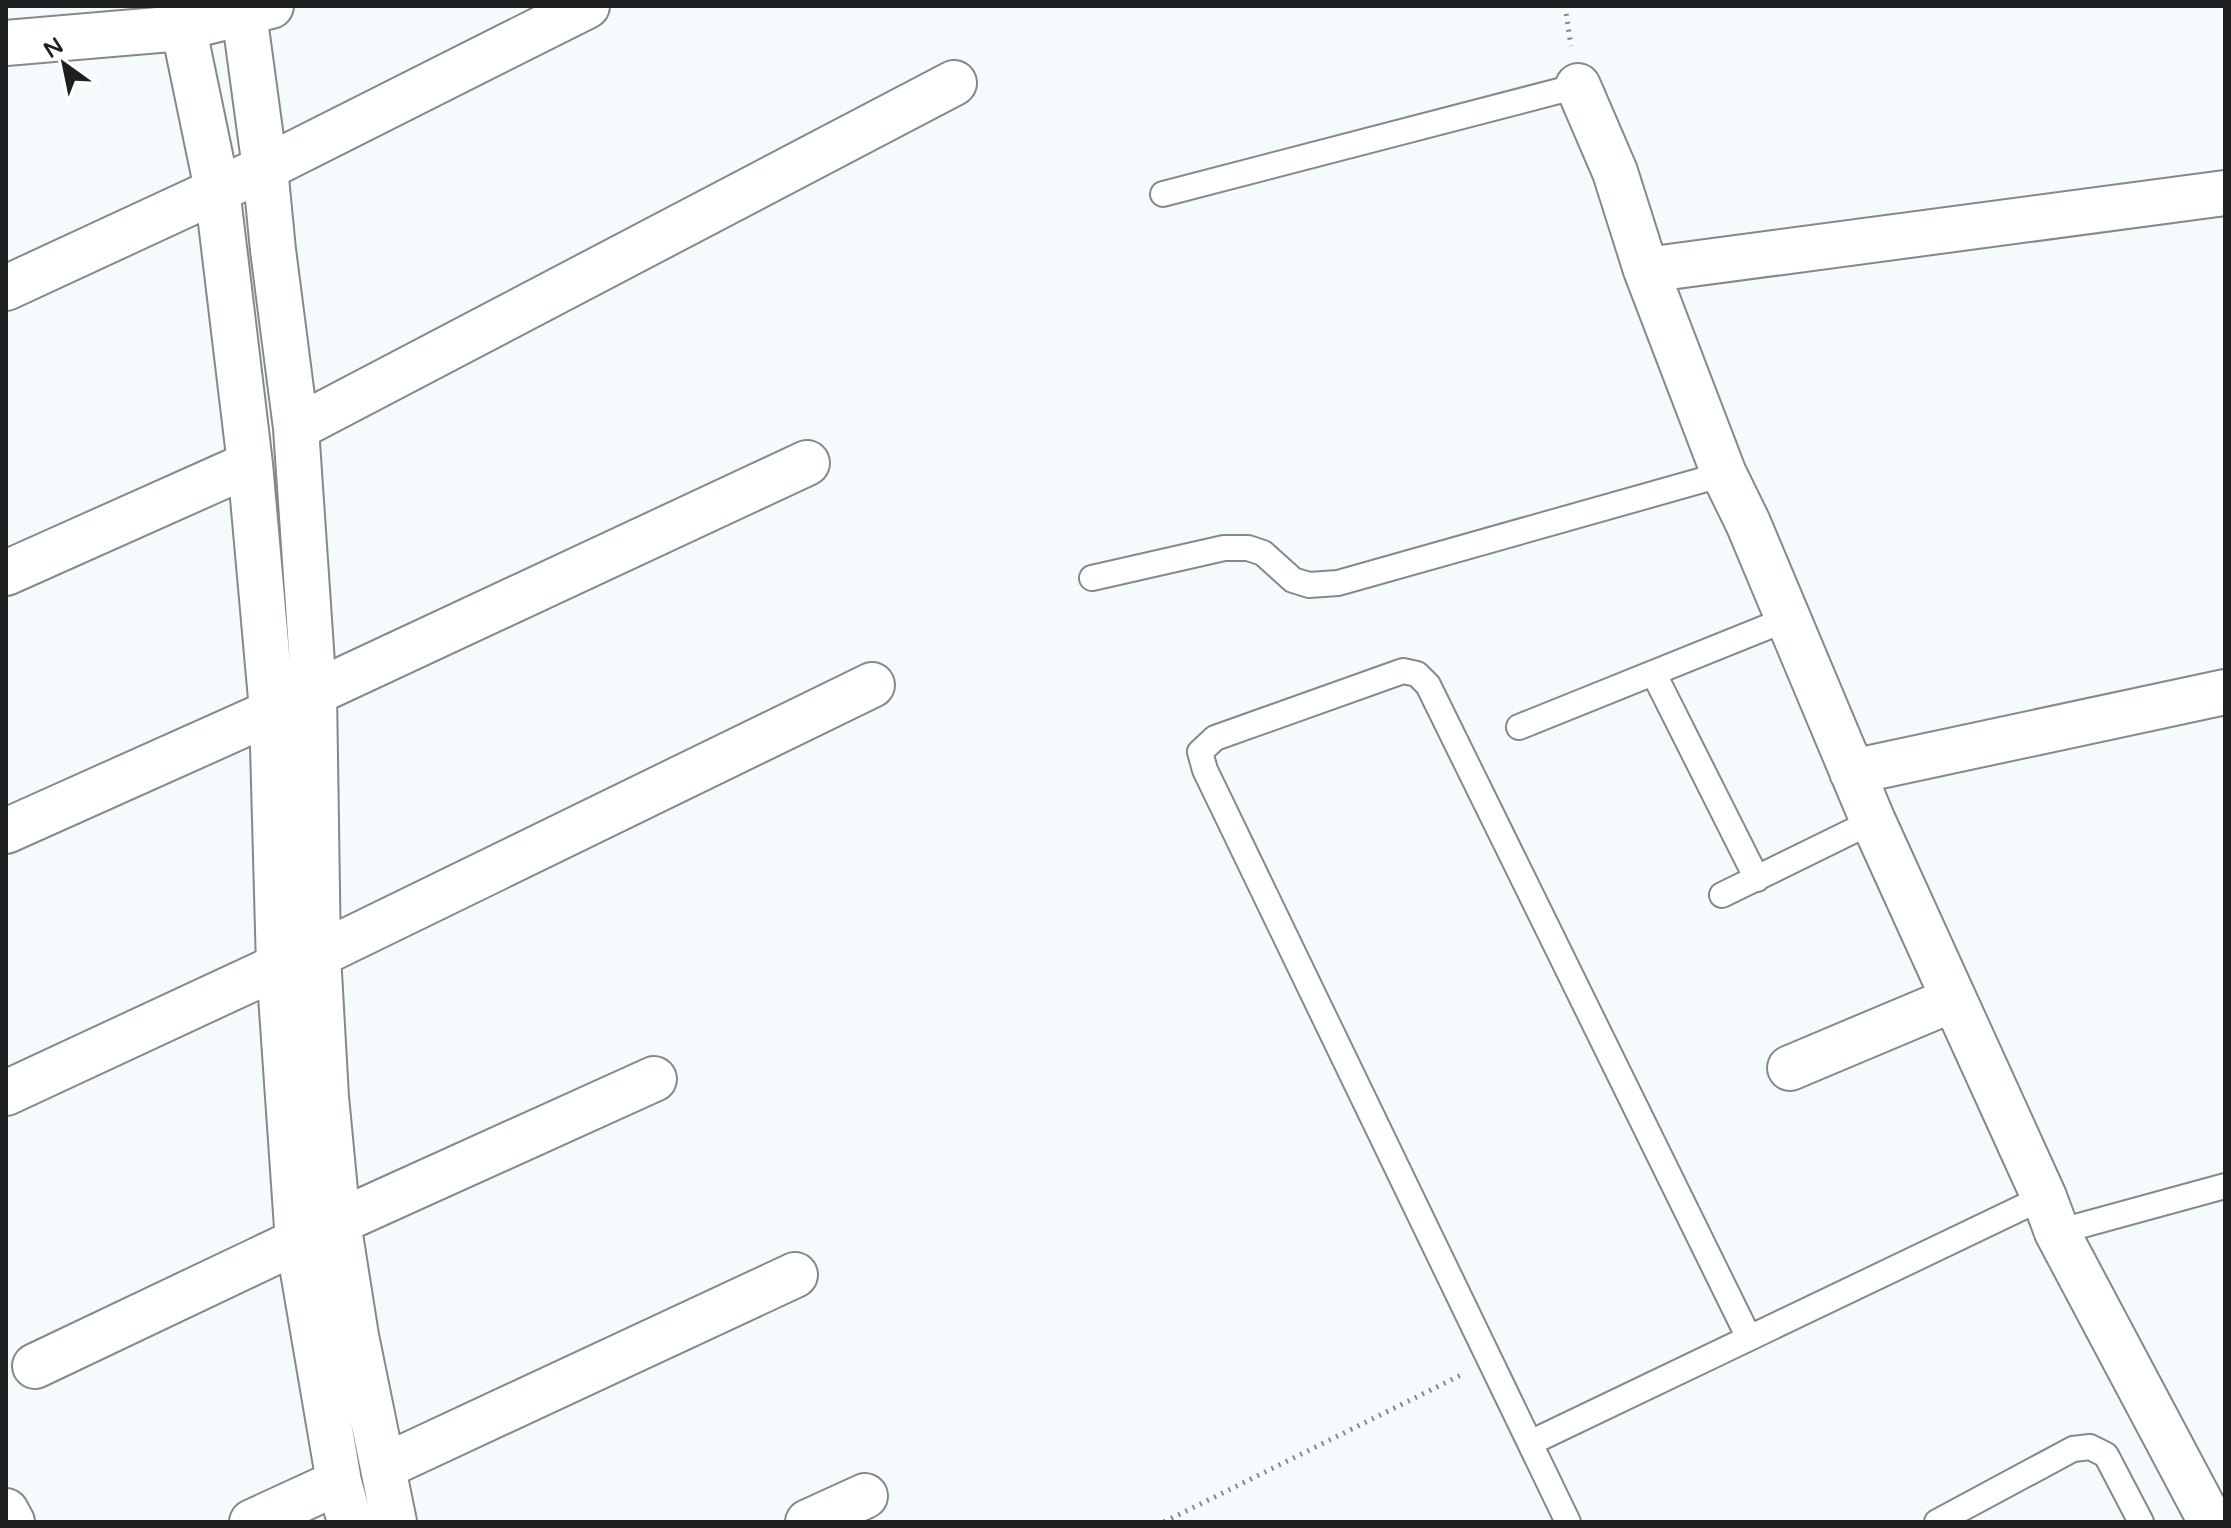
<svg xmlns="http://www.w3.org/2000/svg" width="2231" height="1528" font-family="'Varela Round',sans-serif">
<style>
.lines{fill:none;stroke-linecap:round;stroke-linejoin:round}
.lane-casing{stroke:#84898b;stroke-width:28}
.street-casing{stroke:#84898b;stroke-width:48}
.path{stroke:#85898a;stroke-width:5;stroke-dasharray:2 6;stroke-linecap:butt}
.lane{stroke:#fff;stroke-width:24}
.street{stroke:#fff;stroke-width:44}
</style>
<rect width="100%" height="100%" fill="#f5fafc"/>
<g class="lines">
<!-- lane casing -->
<g class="lane-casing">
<path id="lane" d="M1163 194 1578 86
M1092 578 1224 548H1248L1263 553 1293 580 1309 585 1338 583 1724 474
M1654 674 1757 879
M1519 727 1787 619
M1722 895 1873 821
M2057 1232 2225 1186
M1530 1443 2044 1197
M1568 1522 1205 770 1200 752 1215 738 1403 671 1417 674 1428 685 1749 1338
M1937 1522 2073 1449 2090 1447 2106 1455 2141 1522"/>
</g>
<!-- street casing -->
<g class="street-casing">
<path id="street" d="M179 6 217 189 250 464 272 710 279 966 298 1242 339 1482 350 1522
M243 6 265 168 273 250 296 428 314 693 318 955 326 1097 338 1222 356 1336 394 1522
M6 43 182 28 271 6
M1578 86 1615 172 1646 270 1724 474 1748 523 1873 821 2044 1197 2057 1232 2211 1522
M1646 270 2225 193
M6 288 265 168 587 6
M296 428 954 83
M6 573 250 464
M1852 772 2225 692
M6 831 314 693 807 463
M318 955 872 685
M1790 1068 1954 999
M6 1093 279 966
M35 1366 338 1222 654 1079
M383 1467 795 1275
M6 1511 12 1522
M252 1522 339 1482
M808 1522 865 1496"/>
</g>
<!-- path -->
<path class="path" d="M1565 6 1571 46
M1164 1522 1461 1375"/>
<!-- lane -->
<use href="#lane" class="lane"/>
<!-- street -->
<use href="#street" class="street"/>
</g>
<!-- border -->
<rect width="2231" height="1528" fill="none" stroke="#1d1f20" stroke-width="16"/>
<!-- north arrow -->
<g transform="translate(64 64) rotate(327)" stroke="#ffffff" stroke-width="6" paint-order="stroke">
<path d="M0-6L14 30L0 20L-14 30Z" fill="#1d1f20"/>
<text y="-12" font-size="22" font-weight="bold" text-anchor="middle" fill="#1d1f20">N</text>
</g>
</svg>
